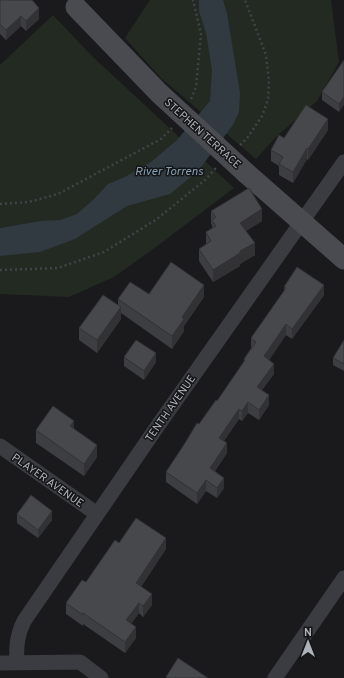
<svg xmlns="http://www.w3.org/2000/svg" width="344" height="678" font-family="Overpass,sans-serif">
<style>
.green{fill:#222a22}
.water{fill:#303a40}
.lines{fill:none;stroke-linecap:round;stroke-linejoin:round}
.path{stroke:#414348;stroke-width:2.5;stroke-dasharray:2 3;stroke-linecap:butt}
.street{stroke:#3b3c41;stroke-width:15}
.secondary{stroke:#494b51;stroke-width:21}
.secondary-bridge{stroke:#494b51;stroke-width:21}
.wall{fill:#3d3e41}
.shaded-wall{fill:#323235}
.building{fill:#47484c;stroke:#323235}
.labels{text-anchor:middle;stroke-width:3;stroke-linejoin:round;paint-order:stroke}
.street-label{font-size:11px;fill:#adb2bb;stroke:#151517}
.water-label{font-size:12px;font-style:italic;fill:#85a1b5;stroke:#151517}
</style>
<rect width="100%" height="100%" fill="#1a1a1c"/>
<!-- green -->
<path class="green" d="M150 0H331L339 62 317 101 276 137 256 159 161 78 125 38Z
M53 15 92 56 234 188 156 247 114 277 69 297 0 294V65Z"/>
<!-- water -->
<path class="water" d="M199 0H223L227 13 240 93 239 112 233 125 198 171 170 194 127 206 75 239 40 252 0 256V228L41 221 60 220 77 214 94 199 108 184 125 177 151 162 177 140 210 101 212 70 206 33 199 11Z"/>
<g class="lines">
<!-- path -->
<path class="path" d="M191 99 196 87 201 34 193 0
M240 145 248 137 262 116 268 100 269 81 266 55 245 0
M0 204 29 202 58 194 161 139 172 128
M0 270 58 268 104 252 157 219 205 180 216 168"/>
<!-- street -->
<path class="street" d="M0 446 97 514
M17 662C16 647 17 635 24 621L159 424 344 162
M0 663 80 662 101 678
M275 678 344 578"/>
<!-- secondary -->
<path class="secondary" d="M246 173 344 259"/>
<!-- secondary-bridge -->
<path class="secondary-bridge" d="M76 7 159 93 246 173"/>
</g>
<!-- wall -->
<path class="wall" d="M0 0 39 19 26 31 21 26 6 40 0 34Z
M344 60 339 112 322 100V92Z
M328 130 308 160 307 159 293 183 279 175V166L271 161V150L284 138Z
M211 211 262 221 246 231 255 255 240 264V266L213 282 199 261V249L206 244V232L212 228V225L211 224Z
M284 287 324 295 292 339 286 335 269 360 274 374 262 390 269 405 259 420 248 413 242 421 239 419 224 441 227 453 215 471 224 488 217 498 206 491 197 504 166 482V472L199 424 217 401 244 362V359L251 348V338L284 291Z
M149 294 204 297 184 326V331L172 349 121 313V319L97 353 79 340V328L118 305V299Z
M344 340V371L333 365V358Z
M124 357 156 362 144 380 124 366Z
M74 429 97 457 84 476 36 443V430Z
M17 514 52 520 38 538 17 523Z
M119 543 166 549 141 587 152 605 143 617 139 613 131 624 136 638 125 653 83 624V626L66 614V603L86 582Z"/>
<!-- shaded-wall -->
<path class="shaded-wall" d="M39 8V19L26 31V21Z
M21 16V26L6 40V30Z
M344 97V105L339 112V104Z
M328 119V130L308 160V149Z
M307 148V159L293 183V172Z
M262 209V221L240 235V223Z
M255 243V255L240 264V266L213 282V270L240 251Z
M204 285V297L184 326V331L172 349V336L182 317Z
M324 285V295L292 339V329Z
M121 307V319L97 353V340Z
M286 324V335L264 367V356Z
M156 353V362L144 380V371Z
M274 364V374L257 397V387Z
M269 395V405L259 420V410Z
M248 402V413L242 421V411Z
M239 409V419L219 448V438Z
M74 421V433L70 426Z
M227 443V453L210 478V468Z
M97 445V457L84 476V464Z
M224 478V488L217 498V488Z
M206 480V491L197 504V493Z
M52 511V520L38 538V530Z
M166 538V549L136 594V583Z
M152 594V605L143 617V606Z
M139 603V613L126 631V620Z
M136 627V638L125 653V642Z"/>
<!-- building -->
<path class="building" d="M0 0H32L39 8 26 21 21 16 6 30 0 24Z
M344 60V97L339 104 322 92Z
M306 105 328 119 308 149 307 148 293 172 279 164 283 157 271 150 279 135 284 138Z
M249 188 262 209 240 223 255 243 240 251V253L213 270 199 249 211 241 206 232 216 226 212 220 216 217 211 211Z
M171 262 204 285 182 317 184 319 172 336 118 299 130 282 149 294Z
M297 267 324 285 292 329 286 324 264 356 274 364 257 387 269 395 259 410 248 402 242 411 239 409 219 438 227 443 210 468 224 478 217 488 206 480 197 493 166 472 185 443 197 423 199 424 216 400 217 401 245 360 244 359 256 342 251 338 286 288 284 287Z
M103 295 121 307 97 340 79 328Z
M136 340 156 353 144 371 124 357Z
M344 340V364L333 358Z
M53 406 74 421 70 426 97 445 84 464 36 430Z
M31 495 52 511 38 530 17 514Z
M136 518 166 538 136 583 152 594 143 606 139 603 126 620 136 627 125 642 83 613V615L66 603 82 580 86 582 115 540 119 543Z
M178 658 208 678H167L166 677Z"/>
<g class="labels">
<!-- street labels -->
<g class="street-label">
<text transform="translate(203 133) rotate(42)" y="4">STEPHEN TERRACE</text>
<text transform="translate(170 408) rotate(-55)" y="4">TENTH AVENUE</text>
<text transform="translate(48 480) rotate(35)" y="4">PLAYER AVENUE</text>
</g>
<!-- water labels -->
<g class="water-label">
<text x="169" y="175">River Torrens</text>
</g>
</g>
<!-- north arrow -->
<g transform="translate(308 642)" stroke="#151517" stroke-width="3" paint-order="stroke">
<path d="M0-3L7 15L0 10L-7 15Z" fill="#adb2bb"/>
<text y="-6" font-size="11" font-weight="bold" text-anchor="middle" fill="#adb2bb">N</text>
</g>
</svg>
